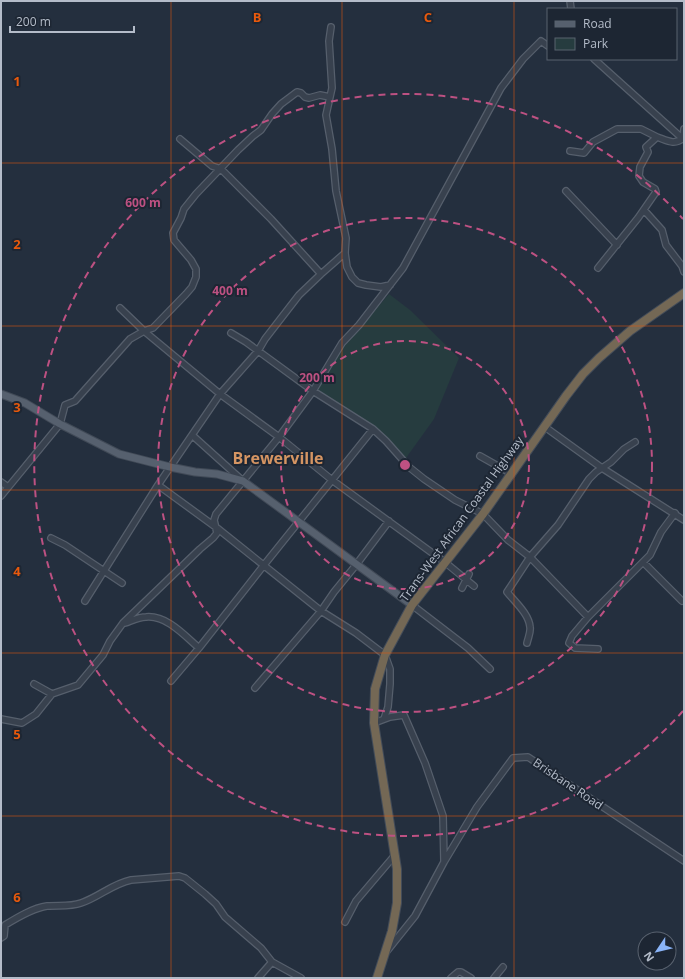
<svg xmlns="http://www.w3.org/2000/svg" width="685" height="979" font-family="'Open Sans',sans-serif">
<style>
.green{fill:#263c3f}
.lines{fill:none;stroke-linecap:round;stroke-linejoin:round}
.minor-casing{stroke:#565f6c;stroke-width:8}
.major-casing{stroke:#414a57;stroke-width:9}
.highway-casing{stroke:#434c59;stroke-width:10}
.minor{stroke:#38414e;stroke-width:5.5}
.major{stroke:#56606e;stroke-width:7}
.highway{stroke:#746855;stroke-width:8}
.grid{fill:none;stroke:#e8590c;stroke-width:1;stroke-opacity:0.55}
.ring{fill:none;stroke:#bd5182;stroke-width:2;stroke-dasharray:7 5}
.labels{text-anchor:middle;stroke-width:4;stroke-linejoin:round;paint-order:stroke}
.street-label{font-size:12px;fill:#b4bcc9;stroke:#1d2633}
.district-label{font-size:16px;font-weight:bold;fill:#d59563;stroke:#1d2633}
.grid-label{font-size:13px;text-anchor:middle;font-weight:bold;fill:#e8590c;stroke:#1d2633;stroke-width:4;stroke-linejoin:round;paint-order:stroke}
.centre{fill:#bd5182;stroke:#1d2633;stroke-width:2}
.ring-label{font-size:12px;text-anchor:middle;font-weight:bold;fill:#bd5182;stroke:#1d2633;stroke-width:4;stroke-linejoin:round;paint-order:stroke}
</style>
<rect width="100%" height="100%" fill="#242f3e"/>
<!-- green -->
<path class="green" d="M389 294 410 310 459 358 434 419 406 458 380 432 316 389 343 348Z"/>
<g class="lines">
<!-- minor casing -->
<g class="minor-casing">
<path id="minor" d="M570 1 571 9
M331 27 329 41 332 88 326 115 332 149 336 191 346 238 345 253 347 267 352 277 358 283 366 285 381 287 390 285
M594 59 683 139
M180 139 212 166 221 169 271 219 321 274
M570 151 584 153 593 142 617 129H641L657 137
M566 191 617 245
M644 210 662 230 666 245 682 266 684 272
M598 268 638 218 656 192 655 189 643 182 639 176 640 167 648 152 646 147 657 137C666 140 675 146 683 138L684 129
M144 331 220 394 279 437 332 480 446 563 474 586
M144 331 153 328 186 294 192 287 196 277V269L191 260 174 240 173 233 181 218 184 209 196 194 238 150 253 136 261 130 272 114 281 104 297 92 301 93 305 97 309 98 320 95 330 97
M231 333 246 342 313 391 373 429 386 441 409 467 424 479 455 500 483 514 508 540 530 557 588 617
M545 427 602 468 684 520
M192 435 158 485 217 528 321 611 356 633 385 655 390 669V684L388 707 384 719
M480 456 512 474
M243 481 192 435 220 394 258 351 265 339 299 295 321 274 345 253
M1 482 8 487
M1 496 60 424 65 405 75 401 130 339 144 331 120 308
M51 538 65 545 122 583
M643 562 682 601
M462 588 469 574
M85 601 158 485
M412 605 468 648 490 669
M125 623C131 621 139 617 146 617 167 615 185 636 199 648
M527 643C528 638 531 632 530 627 529 614 515 602 507 592L530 557 558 525 589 479 596 472 611 462 624 449 635 442
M598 649 575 648 569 643 572 636 588 617 650 555 661 532 675 513
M171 681 199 648 264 565 373 429
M34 684 52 694
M255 688 321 611 334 592 356 565 389 521
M1 719 22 723 36 714 52 694 78 685 103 655 110 641 123 623 200 549 213 538 217 533 214 520 216 514 279 437 313 391 342 343 359 325 403 268 501 88 523 59 541 41 548 46
M374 723 390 717 404 715 425 763 443 816 444 861
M345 922 356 901 395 855
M1 938 4 936 5 925C18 917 33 908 47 906 59 905 70 907 81 903 99 897 112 884 131 880L179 876 185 878 205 894 216 904 225 917 261 948 272 962 301 978
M387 951 415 916 444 862 477 807 513 758 528 757 684 861
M258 978 272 962
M451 978 458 972H461L471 978
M494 978 503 967"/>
</g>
<!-- major casing -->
<g class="major-casing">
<path id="major" d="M1 394 25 403 60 424 119 454 170 467 195 472 217 474 243 481 412 605"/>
</g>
<!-- highway casing -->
<g class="highway-casing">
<path id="highway" d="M377 978 392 931 397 903V869L374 723 375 689 385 655 412 605 483 514 566 396 583 374 599 358 630 331 684 293"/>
</g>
<!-- minor -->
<use href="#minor" class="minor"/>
<!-- major -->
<use href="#major" class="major"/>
<!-- highway -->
<use href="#highway" class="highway"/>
</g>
<!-- grid -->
<path class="grid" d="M171 1V978M342 1V978M514 1V978M1 163H684M1 326H684M1 490H684M1 653H684M1 816H684"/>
<!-- distance rings -->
<g class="ring">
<circle cx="405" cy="465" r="124"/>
<circle cx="405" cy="465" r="247"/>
<path d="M683 711A371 371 0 1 1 683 219"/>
</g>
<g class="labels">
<!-- street labels -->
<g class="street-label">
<text transform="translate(462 519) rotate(-54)" y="4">Trans-West African Coastal Highway</text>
<text transform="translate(568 784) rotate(34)" y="4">Brisbane Road</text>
</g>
<!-- district labels -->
<g class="district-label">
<text x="278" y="464">Brewerville</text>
</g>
</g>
<g class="grid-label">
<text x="257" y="22">B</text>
<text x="428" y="22">C</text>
<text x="17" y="86">1</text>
<text x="17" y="249">2</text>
<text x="17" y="412">3</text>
<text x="17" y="576">4</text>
<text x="17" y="739">5</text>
<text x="17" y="902">6</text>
</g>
<circle cx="405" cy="465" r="6" class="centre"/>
<g class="ring-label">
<text x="143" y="207">600 m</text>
<text x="230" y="295">400 m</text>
<text x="317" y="382">200 m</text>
</g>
<!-- border -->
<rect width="685" height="979" fill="none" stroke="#b4bcc9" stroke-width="4"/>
<!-- legend -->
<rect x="547" y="8" width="130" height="52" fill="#1d2633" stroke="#59626f"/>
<rect x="555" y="21" width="20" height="6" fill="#56606e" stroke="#59626f"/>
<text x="583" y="28" font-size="12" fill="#b4bcc9">Road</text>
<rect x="555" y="38" width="20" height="12" fill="#263c3f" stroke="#59626f"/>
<text x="583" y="48" font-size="12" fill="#b4bcc9">Park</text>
<!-- north arrow -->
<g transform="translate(657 951) rotate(235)"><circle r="19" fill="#1d2633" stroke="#59626f"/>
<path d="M0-3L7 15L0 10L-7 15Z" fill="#8ab4f8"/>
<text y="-6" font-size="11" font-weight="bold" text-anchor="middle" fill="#b4bcc9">N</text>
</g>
<!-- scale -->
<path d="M10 26v6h124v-6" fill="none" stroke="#b4bcc9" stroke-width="2"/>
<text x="16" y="26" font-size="12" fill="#b4bcc9" stroke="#1d2633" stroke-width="3" paint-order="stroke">200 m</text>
</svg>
